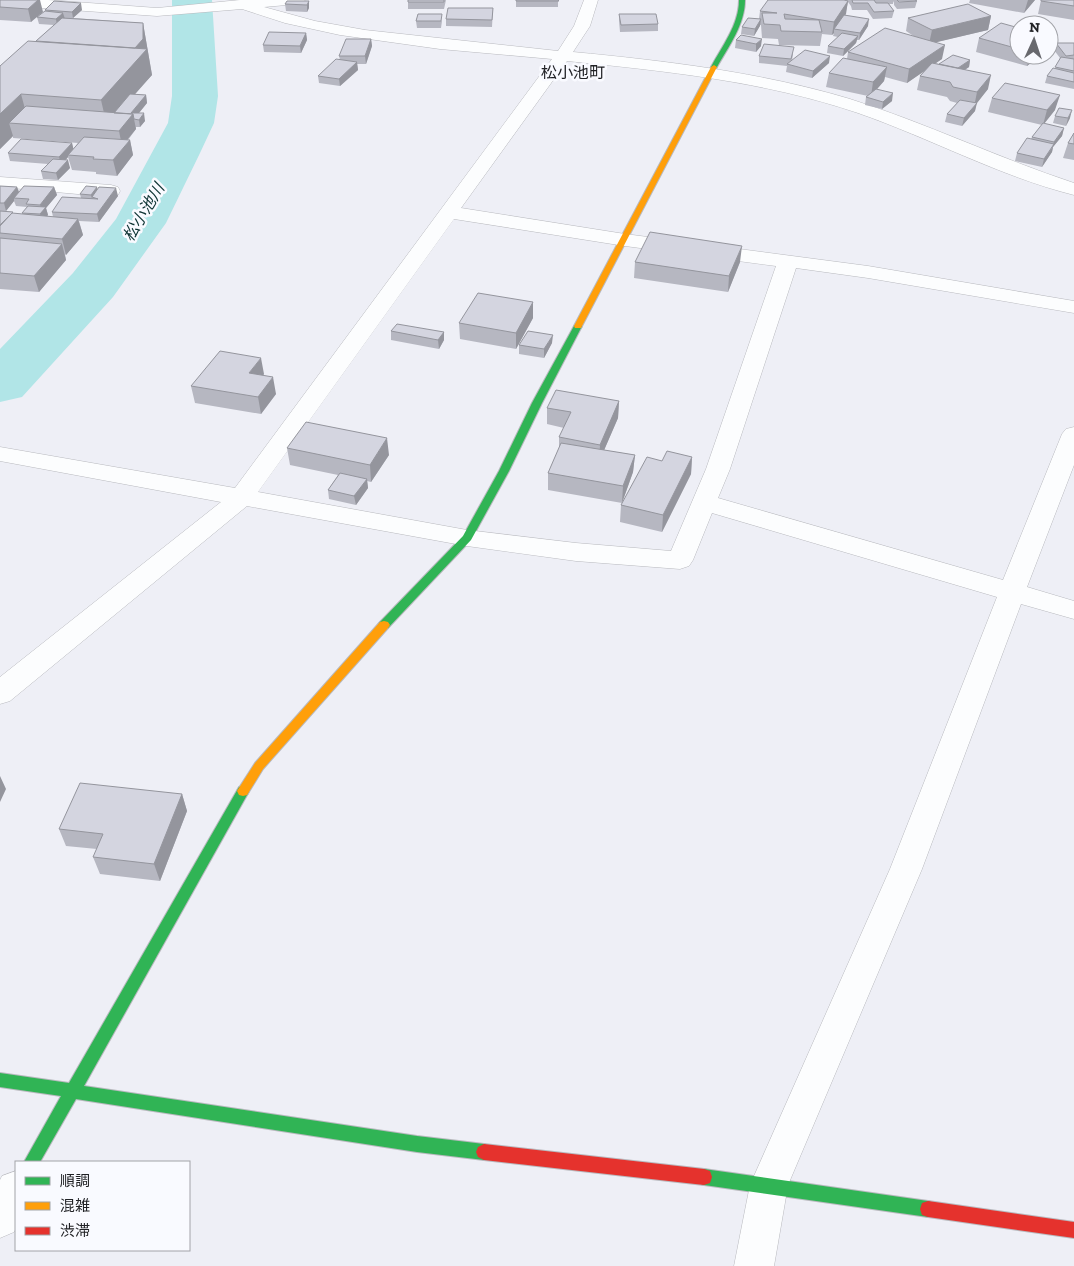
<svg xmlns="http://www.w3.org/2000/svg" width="1074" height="1266" font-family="'Zilla Slab','Noto Sans JP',serif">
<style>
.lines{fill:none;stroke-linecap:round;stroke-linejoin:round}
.river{fill:#b1e5e7;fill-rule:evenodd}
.street-casing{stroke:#b8b9be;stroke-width:1}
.fast-casing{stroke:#b8b9be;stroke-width:2}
.slow-casing{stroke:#b8b9be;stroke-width:2}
.jam-casing{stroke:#b8b9be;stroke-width:2}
.street{fill:#fcfdfe;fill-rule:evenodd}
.fast{fill:#30b455;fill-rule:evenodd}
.slow{fill:#ff9f0a;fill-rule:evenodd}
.jam{fill:#e5322d;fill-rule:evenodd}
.wall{fill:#b6b7c1}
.shaded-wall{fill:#94959d}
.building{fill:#d4d5e0;stroke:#94959d}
.labels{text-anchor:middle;stroke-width:5;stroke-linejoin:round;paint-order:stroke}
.far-neighbourhood-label{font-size:16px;fill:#202125;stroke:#f9faff}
.far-water-label{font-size:16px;font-style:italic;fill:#0c3232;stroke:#f9faff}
</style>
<rect width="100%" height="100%" fill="#eeeff6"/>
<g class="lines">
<!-- river -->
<path class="river" d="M172 0H212L218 96 214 123 200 153 166 223 113 297 22 397 0 402V349L73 273 116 219 168 123 172 96Z"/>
<!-- street casing -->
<g class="street-casing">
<path id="street" d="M0 0H48L157 8 240 0H305L303 3 298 4 264 7 315 21 365 30 558 51 574 26 584 0H598L590 26 573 52C666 61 760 72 850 99 926 123 998 158 1074 183V195C999 176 930 138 858 113 764 81 665 71 567 61L461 208 625 234 868 266 1074 301V313L868 278 796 268 730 469 718 498 1003 580 1062 434 1066 429 1074 427V465L1027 587 1074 601V619L1021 604 922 869 788 1185 774 1266H734L750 1185 890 869 997 597 712 513 693 560 689 566 680 569 576 561 467 546 247 506 10 701 0 704V677L221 502 0 461V447L235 488 552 59 440 49 340 35 285 23 242 9 157 16 0 5ZM454 219 625 246 776 266 706 469 671 551 576 543 467 530 258 492Z
M0 177 111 185 118 187 120 191 118 195 111 197 0 187Z
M16 1171V1228L14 1232 0 1238V1180L2 1176Z"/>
</g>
<!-- fast casing -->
<g class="fast-casing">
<path id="fast" d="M739 0H745C745 24 729 46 717 67L712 68 711 67C722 46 739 25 739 0Z
M578 323 582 326 542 403 509 471 471 540 388 628H380L378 625 380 622 463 536 499 471 532 403 574 326Z
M243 786 247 787 249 791 247 795 84 1086 417 1136 484 1144 490 1147 492 1152 490 1157 484 1160 417 1152 76 1099 40 1162H24L61 1096 0 1087V1073L69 1083 239 787Z
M704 1169 928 1201 934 1203 936 1209 934 1215 928 1217 704 1185 698 1183 696 1177 698 1171Z"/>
</g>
<!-- slow casing -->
<g class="slow-casing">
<path id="slow" d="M714 65 717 67 582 326 581 328H575L574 326 711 67Z
M384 621 388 622 390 625 388 628 263 769 247 795 243 796 239 795 237 791 255 763 380 622Z"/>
</g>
<!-- jam casing -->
<g class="jam-casing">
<path id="jam" d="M484 1144 704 1169 710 1171 712 1177 710 1183 704 1185 484 1160 478 1157 476 1152 478 1147Z
M928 1201 1074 1222V1238L928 1217 922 1215 920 1209 922 1203Z"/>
</g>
<!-- street -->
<use href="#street" class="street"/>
<!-- fast -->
<use href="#fast" class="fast"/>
<!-- slow -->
<use href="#slow" class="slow"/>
<!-- jam -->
<use href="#jam" class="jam"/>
</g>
<!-- wall -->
<path class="wall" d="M0 0H40L31 22 0 20Z
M446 0 444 9H408V2Z
M516 0H558V7H516Z
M846 0H915L917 1 915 8 897 9 894 5V3L893 1V4H889L894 11 892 18 873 19 867 10H852L851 6 848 2 845 15 868 26 859 40H857L856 43 843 56 827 53 828 46 838 37 833 36 834 33 832 35 822 34 820 46 779 45 778 39 762 38 761 25H760L754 36 741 34 742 27 759 19 760 11Z
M970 0H1035L1024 13 969 3Z
M1041 0H1074V20L1038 14Z
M309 1V8L307 12 286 11 285 4Z
M493 8 492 27 446 26V19Z
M45 10H82L73 18 143 23 152 75 134 94 146 95 147 103 139 113 145 121 140 127H136V129L128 140H130L133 155 117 176 96 174V172L72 170 68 157 66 160 70 168 58 180 43 179 41 171 48 164 10 161 8 153 72 143 73 149 78 143 13 138V136L0 149V66L36 41 54 25 39 24 37 17 45 11Z
M418 14 442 21 441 28H417L416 21Z
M619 14 658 24V31L620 32 619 21Z
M991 16 988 30 936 42 942 59 935 63 939 64 970 60 969 67 965 70 988 89 976 103 975 111 962 126 945 122 947 114 957 103 950 101 947 97 917 90 920 76 924 71 907 83 885 77 884 81 877 89 892 101 882 109 865 105 866 97 868 96 826 87 829 73 847 59 848 52 915 37 906 31 908 18Z
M1019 28V55H1041L1027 66 976 52 979 38Z
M306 33 307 40 301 53 264 52 263 45Z
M741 35 761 46 756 52 735 48 736 40Z
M371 39 372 46 366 64H357L358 70 340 86 319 83 318 76 340 60 339 56Z
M1056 43H1074V89L1045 83 1047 76 1055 69 1060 58 1054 50Z
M793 54 792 61 829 63 812 78 786 72 787 66 759 63V56Z
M992 98 1055 110 1044 124 1064 128 1062 136 1053 147 1052 152 1042 167 1015 161 1017 153 1031 139 1032 137 1042 125 988 112Z
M1055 116 1070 118 1066 126 1053 123Z
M1074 133V160L1063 158 1068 143Z
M0 186 17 187 19 192 54 187 57 195 46 208 48 215 47 216 53 217 52 212 81 198 80 194 97 187V190L118 196 99 222 79 221 83 235 66 255 65 254 66 260 39 292 0 289V211L13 212V214H22V213L27 207 16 206 14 201 6 211H0Z
M635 262H740L728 292 634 278Z
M533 302V318L516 349 460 339 459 323Z
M391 331 444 332V340L439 349 391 340Z
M552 343 544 358 519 354V345Z
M264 374 263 376 276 394 261 414 195 403 191 386Z
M619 401 618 418 604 450 635 455 633 472 622 503 548 490V473L559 448V437L564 428 547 424V408Z
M287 448 389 455 371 482 367 481 368 488 356 505 329 499 328 490 338 475 290 465Z
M692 457 691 474 662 532 620 522 621 505 662 461Z
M182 794 187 811 160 881 100 874 93 857 97 849 66 846 59 829Z"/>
<!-- shaded-wall -->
<path class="shaded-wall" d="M38 0H40L43 12 31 22 28 9Z
M1028 0H1035L1024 13Z
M309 1V8L307 12V5Z
M848 1 846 14 836 29H834V33L832 35 834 22Z
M81 3 82 10 73 18 72 12Z
M63 13 65 19 57 26 56 19Z
M991 16 988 30 929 44 932 30Z
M761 19 760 26 754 36 755 29Z
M869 19 868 26 859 40 860 33Z
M143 23 152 75 107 126 101 100 133 51Z
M306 33 307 40 301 53 300 46Z
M858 36 856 43 843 56 844 49Z
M1052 36 1049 46V38Z
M371 39 372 46 366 64 365 56Z
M762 39 761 46 756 52V44Z
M945 45 942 59 907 83 909 69Z
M1030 55H1041L1027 66Z
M830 56 829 63 812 78 813 71Z
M970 60 969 67 955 76 957 69Z
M357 62 358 70 340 86 339 79Z
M887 67 884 81 871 96 873 82Z
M991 75 988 89 974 107 977 92Z
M893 93 892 101 882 109 883 102Z
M21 94 28 120 9 123 13 136 0 149V114Z
M146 95 147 103 134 119 136 129 122 146 119 131 131 113Z
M1060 95 1055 110 1043 125 1047 110Z
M977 103 975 111 962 126 964 118Z
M1072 110 1070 118 1066 126 1068 118Z
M144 113 145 121 140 127 139 120Z
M1064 128 1062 136 1053 147 1052 152 1042 167 1044 159 1052 148 1054 142Z
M130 140 133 155 117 176 113 160Z
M72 143 74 151 68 155V157L61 165 59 157Z
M68 160 70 168 58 180 56 173Z
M17 187 20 195 14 198V201L6 211 4 203Z
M54 187 57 195 46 208 48 215 42 222 40 214 42 211 40 205Z
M97 187 99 195 92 197 93 203 91 195Z
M116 188 118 196 99 222 97 214Z
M78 219 83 235 66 255 62 239Z
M62 244 66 260 39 292 34 276Z
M742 246 740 262 728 292 729 276Z
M533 302V318L516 349V333Z
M444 332V340L439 349 438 340Z
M553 335 552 343 544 358V349Z
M261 358 264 374 252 390 249 373Z
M273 377 276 394 261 414 258 397Z
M619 401 618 418 599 462 600 445Z
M387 438 389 455 371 482 370 465Z
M635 455 633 472 622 503 623 486Z
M692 457 691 474 662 532 663 515Z
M367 479 368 488 356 505 354 496Z
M0 776 6 789 0 802Z
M182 794 187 811 160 881 154 864Z"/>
<!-- building -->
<path class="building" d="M0 0H38L28 9 0 7Z
M408 0H444V2H408Z
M516 0H558L559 1H516Z
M768 0H844L848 1 834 22 784 14 785 19 819 20 822 32 781 31 780 25 764 24 762 13H777L760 11Z
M852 0H874L876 3H888L894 11 874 12 868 3H853Z
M897 0H915L917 1 899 2Z
M1041 0H1074V6L1041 1Z
M54 1 81 3 72 12 45 10Z
M287 1H309L307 5 285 4Z
M968 4 991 16 932 30 908 18Z
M448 8H493L492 20 446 19Z
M45 11 63 13 56 19 37 17Z
M418 14H442L441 21H416Z
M619 14H656L658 24 621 25Z
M844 15 869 19 860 33 834 29Z
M62 18 143 23V39L135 48 36 41Z
M748 18 761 19 755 29 742 27Z
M1001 23 1019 28V49L979 38Z
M885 28 945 45 909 69 848 52Z
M269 32 306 33 300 46 263 45Z
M842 33 858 36 844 49 828 46Z
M741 35 762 39 756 44 736 40Z
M346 39H371L365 56H339Z
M28 41 147 49 101 100 21 94 0 114V66Z
M1056 43H1074V55L1066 56Z
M764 44 794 47 791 59 759 56Z
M805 50 830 56 813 71 787 64Z
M953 55 970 60 958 68 939 64Z
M1061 57 1074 59V71L1055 67Z
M843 58 887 67 873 82 829 73Z
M336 59 357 62 339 79 318 76Z
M932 63 991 75 977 92 953 87 950 82 920 76Z
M1053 68 1074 73V82L1047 76Z
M1005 83 1060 95 1047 110 992 98Z
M876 89 893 93 883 102 866 97Z
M130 94 146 95 131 113H144L139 120 134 119 133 114 114 113Z
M960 100 977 103 964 118 947 114Z
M26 106 133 114 119 131 9 123Z
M1059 108 1072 110 1068 118 1055 116Z
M1043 123 1064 128 1054 142 1032 137Z
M1074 133V144L1068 143Z
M84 137 130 140 113 160 93 159 94 157 68 155Z
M1027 138 1054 144 1044 159 1017 153Z
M21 139 72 143 59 157 8 153Z
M53 159 68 160 56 173 41 171Z
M0 186 17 187 4 203H0Z
M24 186 54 187 40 205 26 204 29 199 14 198Z
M86 186 97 187 91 195 80 194Z
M99 187 116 188 97 214 52 212 62 197 98 199 92 197Z
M28 206 46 207 40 214 22 213Z
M0 211 13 212 0 225Z
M12 213 78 219 62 239 0 233V226Z
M650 232 742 246 729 276 635 262Z
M0 238 62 244 34 276 0 273Z
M478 293 533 302 516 333 459 323Z
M397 324 444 332 438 340 391 331Z
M528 331 553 335 544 349 519 345Z
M220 351 261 358 249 373 273 377 258 397 191 386Z
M556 390 619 401 600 445 559 437 571 412 547 408Z
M306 422 387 438 370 465 287 448Z
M561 443 635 455 623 486 548 473Z
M667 451 692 457 663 515 621 505 647 457 662 461Z
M340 473 367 479 354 496 328 490Z
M80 783 182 794 154 864 93 857 103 834 59 829Z"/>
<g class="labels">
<!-- far-neighbourhood labels -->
<g class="far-neighbourhood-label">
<text x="573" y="78">松小池町</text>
</g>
<!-- far-water labels -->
<g class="far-water-label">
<text transform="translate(143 212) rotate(-59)" y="6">松小池川</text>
</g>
</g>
<!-- legend -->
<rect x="15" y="1161" width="175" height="90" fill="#f9faff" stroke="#a2a3a8"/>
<rect x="25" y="1177" width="25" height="8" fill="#30b455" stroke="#a2a3a8"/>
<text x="60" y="1186" font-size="15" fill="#202125">順調</text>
<rect x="25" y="1202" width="25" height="8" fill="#ff9f0a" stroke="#a2a3a8"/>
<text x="60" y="1211" font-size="15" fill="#202125">混雑</text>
<rect x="25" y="1227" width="25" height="8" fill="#e5322d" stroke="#a2a3a8"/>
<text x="60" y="1236" font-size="15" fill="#202125">渋滞</text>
<!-- north arrow -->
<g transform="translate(1034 40) rotate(3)"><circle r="24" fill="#f9faff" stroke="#a2a3a8"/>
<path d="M0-4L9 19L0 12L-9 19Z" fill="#68696e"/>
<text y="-8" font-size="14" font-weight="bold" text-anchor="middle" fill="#202125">N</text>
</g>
</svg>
